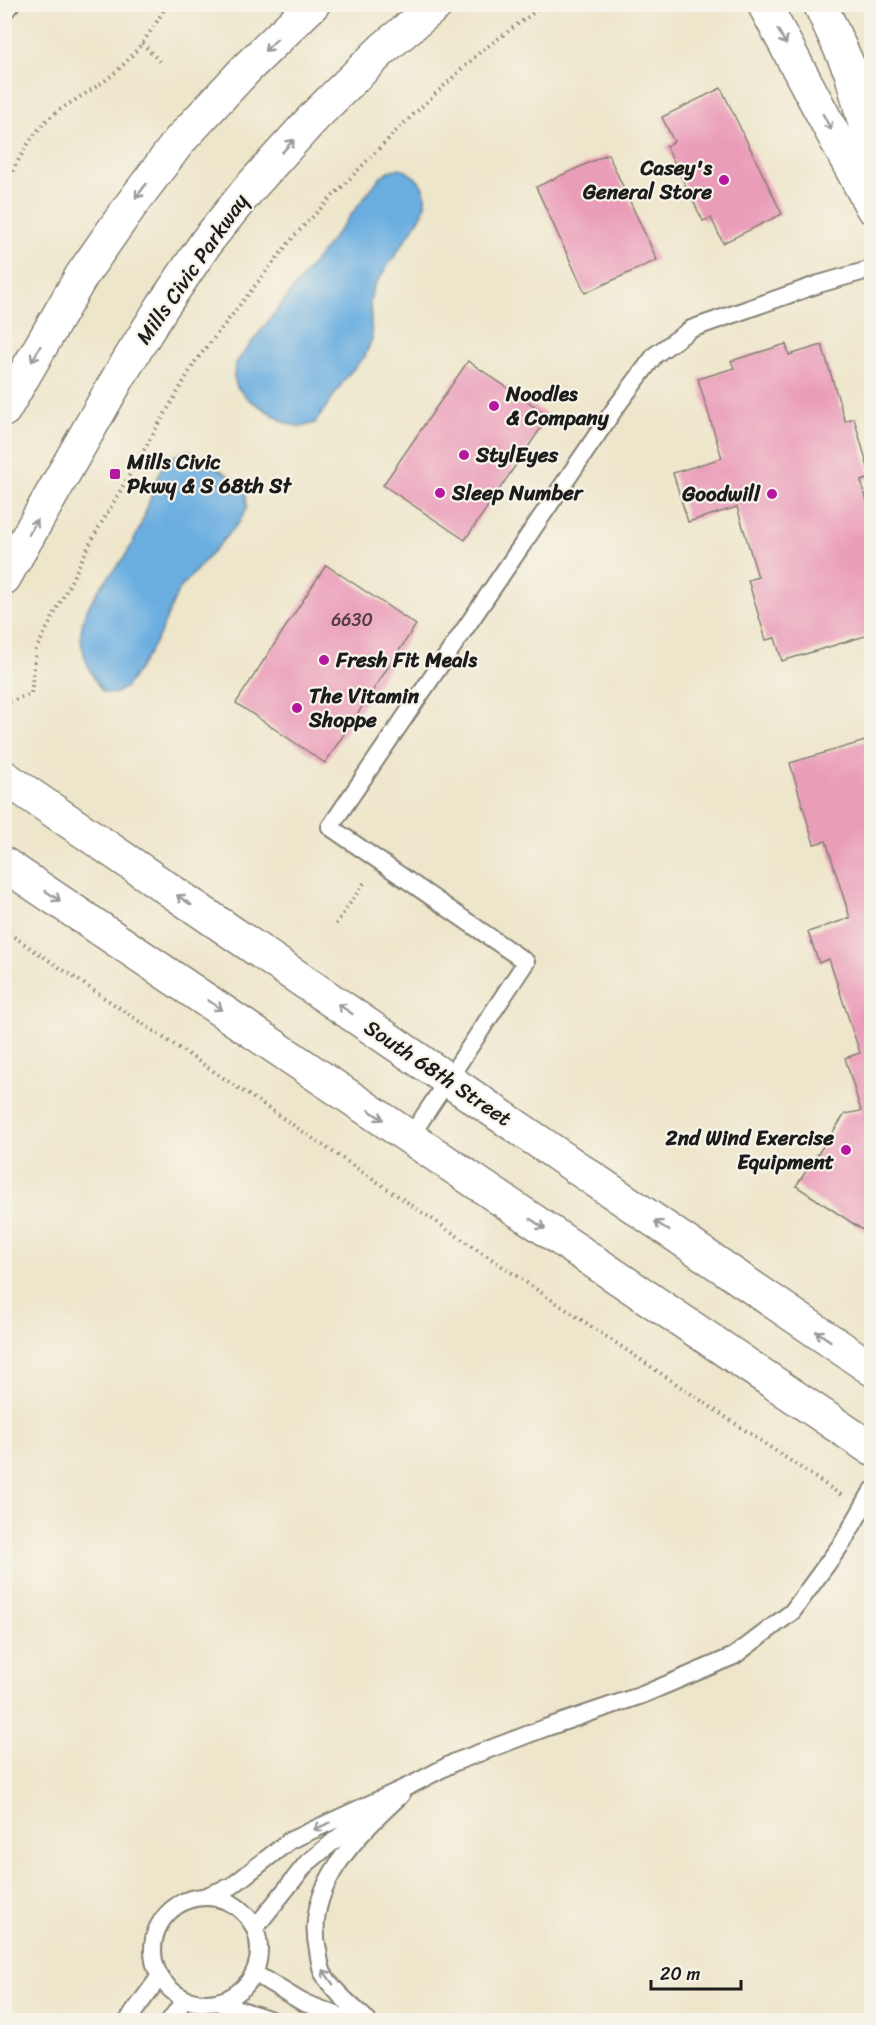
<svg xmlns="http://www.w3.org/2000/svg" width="876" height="2025" font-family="Sriracha,sans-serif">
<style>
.water{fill:#6baee0;stroke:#44657e;stroke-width:1.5}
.building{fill:#ea9db9}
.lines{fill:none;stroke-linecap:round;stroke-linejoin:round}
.lane-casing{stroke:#858174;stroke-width:20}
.secondary-casing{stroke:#858174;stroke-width:36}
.primary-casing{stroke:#858174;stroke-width:36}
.path{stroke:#858174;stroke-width:4;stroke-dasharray:1.5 4.5;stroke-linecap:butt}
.lane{stroke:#fff;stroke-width:16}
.secondary{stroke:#fff;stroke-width:33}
.primary{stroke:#fff;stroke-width:33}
.oneway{stroke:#999}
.poi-dot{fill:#b5179e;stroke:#f7f3e8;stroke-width:2}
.labels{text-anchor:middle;stroke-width:4.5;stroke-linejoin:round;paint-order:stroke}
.number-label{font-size:18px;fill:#503c43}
.poi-label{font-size:21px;font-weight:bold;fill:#1c1c1c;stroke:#f7f3e8;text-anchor:start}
.street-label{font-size:21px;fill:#1c1c1c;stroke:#f7f3e8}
</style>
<rect width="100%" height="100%" fill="#f7f3e8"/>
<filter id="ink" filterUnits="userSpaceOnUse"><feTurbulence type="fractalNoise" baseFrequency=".0167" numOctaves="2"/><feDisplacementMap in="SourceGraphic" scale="12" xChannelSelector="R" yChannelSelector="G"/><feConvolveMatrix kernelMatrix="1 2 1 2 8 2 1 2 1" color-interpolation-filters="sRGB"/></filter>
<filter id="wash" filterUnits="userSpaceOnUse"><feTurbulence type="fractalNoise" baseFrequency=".008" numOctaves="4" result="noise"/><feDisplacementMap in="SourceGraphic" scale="24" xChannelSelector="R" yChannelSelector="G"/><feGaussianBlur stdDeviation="1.35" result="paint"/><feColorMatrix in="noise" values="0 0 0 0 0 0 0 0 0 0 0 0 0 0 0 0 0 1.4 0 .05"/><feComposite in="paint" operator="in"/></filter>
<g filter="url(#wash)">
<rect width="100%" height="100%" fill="#eee6cb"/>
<!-- water -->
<path class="water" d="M400 168C421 178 431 191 422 215L373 288 370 302 372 339 365 356 347 376 315 423 301 427 286 423 248 399 237 387 234 377 235 364 381 176 389 171Z
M189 450 242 484 246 494 247 507 240 521 178 591 160 634 148 655 126 687 115 694 103 692C92 678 80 651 81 632 84 601 110 577 127 553 133 543 139 530 143 519 149 506 156 473 165 463 172 456 179 453 189 450Z"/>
<g id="blocks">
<!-- building -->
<path class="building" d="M721 88 782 214 723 243 711 218 703 221 666 146 674 142 662 117Z
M608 154 657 260 585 293 536 187Z
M786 344 789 355 822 345 845 421 854 418 871 478 861 481 872 517V634L782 661 775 638 766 640 748 580 758 577 737 507 688 522 673 473 722 458 698 379 734 368 731 361Z
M468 361 549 416 465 540 383 485Z
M326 565 416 625 325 763 236 703Z
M872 739V1236L796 1186 845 1114 861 1111 845 1058 860 1053 829 959 819 963 808 932 850 918 826 841 814 844 790 763Z"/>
</g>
</g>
<g filter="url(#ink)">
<use href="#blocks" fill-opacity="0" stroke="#858174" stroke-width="1.5"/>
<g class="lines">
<!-- lane casing -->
<g class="lane-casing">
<path id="lane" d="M4 12 11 4
M410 1137 526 962 330 827 616 407 655 355 691 329 819 284 872 269
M153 1950a53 53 0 1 1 106 0a53 53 0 1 1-106 0Z
M203 1897 232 1886 289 1841 413 1784 455 1762 545 1728 642 1695 734 1656 792 1612 843 1542 872 1491
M255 1928 306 1864 367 1814
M254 1973 302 2002 350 2020
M216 2002 272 2020
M128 2020 158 1979 161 1978
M170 2020 185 1999
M367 2020C353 2007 332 1990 323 1973 320 1966 319 1957 318 1950 303 1887 359 1834 401 1795"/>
</g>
<!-- secondary casing -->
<g class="secondary-casing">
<path id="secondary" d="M764 4 872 207
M820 4 851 72 872 151
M4 777 872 1369
M4 864 872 1449"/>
</g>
<!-- primary casing -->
<g class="primary-casing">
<path id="primary" d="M4 410 82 275 131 205 180 140 247 68 313 4
M4 578 121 373 162 307 207 241 248 190 315 116 384 48 437 4"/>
</g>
<!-- path -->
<path class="path" d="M142 43 162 64
M4 187C16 165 28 139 46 121 63 105 84 96 103 82 129 64 152 32 167 4
M4 704 31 694 36 650 94 536 195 362 295 235 399 128 479 53 545 4
M336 924 366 880
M4 930 844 1497"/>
<!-- lane -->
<use href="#lane" class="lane"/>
<!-- secondary -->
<use href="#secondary" class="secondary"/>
<!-- primary -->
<use href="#primary" class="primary"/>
</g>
<!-- one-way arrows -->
<defs><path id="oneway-shaft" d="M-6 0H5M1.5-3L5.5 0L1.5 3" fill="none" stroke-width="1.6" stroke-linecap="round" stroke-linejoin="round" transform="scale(1.5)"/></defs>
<g class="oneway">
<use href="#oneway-shaft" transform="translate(782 37) rotate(61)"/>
<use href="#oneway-shaft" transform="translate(271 45) rotate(136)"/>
<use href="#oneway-shaft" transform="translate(827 122) rotate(62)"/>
<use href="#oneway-shaft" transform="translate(288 146) rotate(-48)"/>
<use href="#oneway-shaft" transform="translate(141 191) rotate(127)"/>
<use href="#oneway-shaft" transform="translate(36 354) rotate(119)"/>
<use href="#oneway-shaft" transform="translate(33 527) rotate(-61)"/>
<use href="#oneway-shaft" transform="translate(53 896) rotate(34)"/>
<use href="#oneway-shaft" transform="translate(184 900) rotate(-146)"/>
<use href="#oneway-shaft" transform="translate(215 1005) rotate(34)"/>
<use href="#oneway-shaft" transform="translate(345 1009) rotate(-146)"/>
<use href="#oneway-shaft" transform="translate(376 1115) rotate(34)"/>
<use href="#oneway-shaft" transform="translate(538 1224) rotate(34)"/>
<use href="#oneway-shaft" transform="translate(662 1226) rotate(-146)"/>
<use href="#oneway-shaft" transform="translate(823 1336) rotate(-146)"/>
<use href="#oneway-shaft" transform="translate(322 1826) rotate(156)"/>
<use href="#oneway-shaft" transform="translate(328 1977) rotate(-125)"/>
</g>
</g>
<!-- markers -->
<g class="poi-dot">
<circle cx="724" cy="180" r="6"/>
<circle cx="494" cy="406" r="6"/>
<circle cx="464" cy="455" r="6"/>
<rect x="109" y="468" width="12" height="12" rx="3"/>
<circle cx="440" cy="493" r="6"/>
<circle cx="772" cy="494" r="6"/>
<circle cx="324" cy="660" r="6"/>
<circle cx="297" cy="708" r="6"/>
<circle cx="846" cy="1150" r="6"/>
</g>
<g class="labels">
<!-- number labels -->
<g class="number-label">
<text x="352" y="626">6630</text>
</g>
<!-- poi labels -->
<g class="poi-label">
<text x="712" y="175" text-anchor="end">Casey's<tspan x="712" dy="24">General Store</tspan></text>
<text x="506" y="401">Noodles<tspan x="506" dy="24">&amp; Company</tspan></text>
<text x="476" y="462">StylEyes</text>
<text x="127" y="469">Mills Civic<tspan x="127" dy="24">Pkwy &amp; S 68th St</tspan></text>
<text x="452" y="500">Sleep Number</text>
<text x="760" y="501" text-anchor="end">Goodwill</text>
<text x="336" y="667">Fresh Fit Meals</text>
<text x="309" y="703">The Vitamin<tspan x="309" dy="24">Shoppe</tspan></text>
<text x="834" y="1145" text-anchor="end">2nd Wind Exercise<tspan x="834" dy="24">Equipment</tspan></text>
</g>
<!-- street labels -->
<g class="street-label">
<text transform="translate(192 269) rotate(-55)" y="7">Mills Civic Parkway</text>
<text transform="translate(438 1073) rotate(34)" y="7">South 68th Street</text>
</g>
</g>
<!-- margin -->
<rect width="876" height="2025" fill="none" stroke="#f7f3e8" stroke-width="24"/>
<!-- scale -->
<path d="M651 1980v9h90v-9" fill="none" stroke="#1c1c1c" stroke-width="3"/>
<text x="660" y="1980" font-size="18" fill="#1c1c1c" stroke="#f7f3e8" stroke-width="4.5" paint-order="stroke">20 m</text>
</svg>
